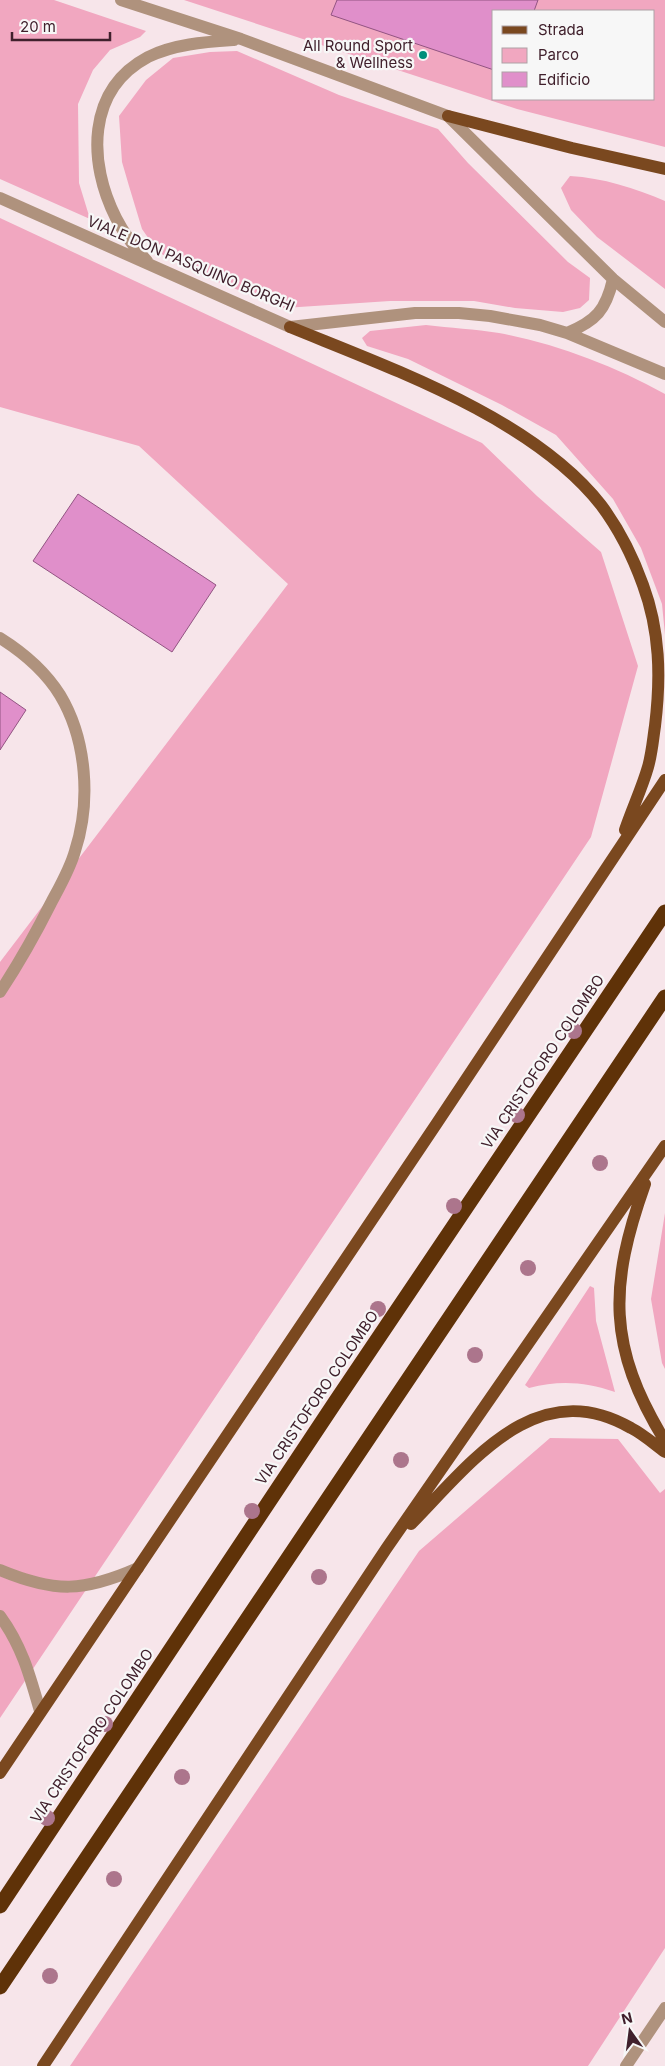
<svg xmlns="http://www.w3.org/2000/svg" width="665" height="2066" font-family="Inter,sans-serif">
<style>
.green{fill:#f1a7c0;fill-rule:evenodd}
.building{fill:#e08fca;stroke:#925482}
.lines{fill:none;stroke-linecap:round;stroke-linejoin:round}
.minor{stroke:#af927d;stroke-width:12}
.major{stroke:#7a481f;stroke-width:12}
.highway{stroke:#5f3208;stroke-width:15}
.tree{fill:#ac758c}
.poi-dot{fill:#008f7a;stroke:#f7f7f7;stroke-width:2}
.labels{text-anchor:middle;stroke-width:4.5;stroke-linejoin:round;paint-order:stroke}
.poi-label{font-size:15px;fill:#40202c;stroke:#f7f7f7;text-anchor:end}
.street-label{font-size:15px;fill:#40202c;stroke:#f7f7f7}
</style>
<rect width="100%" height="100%" fill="#f7e5ea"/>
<!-- green -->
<path class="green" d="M0 0H54L146 31 140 37 110 50 93 70 78 104 79 183 90 219 0 179Z
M184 0H665V147L517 109ZM494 11H654V99H494Z
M237 51 339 95 438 129 468 163 568 262 590 278 589 300 580 308 563 312 515 308 474 301H390L284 308 203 276 158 252 142 229 129 186 122 162 119 116 146 80 173 58 210 52Z
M570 176C603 178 635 188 665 201V289L597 237 571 210 561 188Z
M0 218 482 443 537 496 601 552 638 666 591 837 0 1718V962L288 584 139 446 0 407Z
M426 325C450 328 475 329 499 333 557 344 614 366 665 394V635L662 604 641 548 613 499 556 435 502 405 408 359 367 346 362 338 370 331Z
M665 1213V1369L662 1363 651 1299Z
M590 1286 594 1288 596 1321 615 1392C585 1382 560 1380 529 1388L525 1385Z
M550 1438 618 1439 660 1493 665 1489V1948L588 2066H70L419 1551Z"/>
<!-- building -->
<path class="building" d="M337 0H538L534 11H494V70L331 15Z
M78 494 216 585 172 652 33 561Z
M0 692 26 710 0 750Z"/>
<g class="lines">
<!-- minor -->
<path class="minor" d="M121 0 241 39 448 116 613 279 665 322
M0 198 290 327 415 313H459L490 316 540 325 567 333 665 374
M147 261C135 248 124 234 116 218 88 163 86 90 148 57 174 44 205 42 234 40
M567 333C596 321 606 310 613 279
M0 638C24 653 45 671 60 695 87 740 91 802 75 851 70 869 60 886 51 903 36 933 19 963 0 992
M0 1570C55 1593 84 1592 138 1568
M0 1616C22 1646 30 1676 40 1711
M626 2066 665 2008"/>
<!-- major -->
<path class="major" d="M448 116 572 148 665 169
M290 327C390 368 533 418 601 505 619 529 633 557 643 585 660 631 661 677 655 726 653 739 652 753 648 767 642 788 632 809 625 830
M645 1184C609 1285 607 1347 665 1441
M411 1524C470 1464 536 1373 631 1428 643 1434 654 1444 665 1452
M0 1773 437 1123 665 780
M43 2066 386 1549 665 1146"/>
<!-- highway -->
<path class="highway" d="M0 1906 336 1401 665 912
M0 1987 665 997"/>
</g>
<!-- trees -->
<g class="tree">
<circle cx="574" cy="1031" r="8"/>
<circle cx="517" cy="1115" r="8"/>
<circle cx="600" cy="1163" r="8"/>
<circle cx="454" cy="1206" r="8"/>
<circle cx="528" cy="1268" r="8"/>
<circle cx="378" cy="1309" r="8"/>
<circle cx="475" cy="1355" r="8"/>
<circle cx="401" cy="1460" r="8"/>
<circle cx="252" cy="1511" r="8"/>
<circle cx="319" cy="1577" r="8"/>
<circle cx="105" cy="1724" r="8"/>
<circle cx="182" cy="1777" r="8"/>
<circle cx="47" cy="1818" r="8"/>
<circle cx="114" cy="1879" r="8"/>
<circle cx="50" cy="1976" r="8"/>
</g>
<!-- markers -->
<circle class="poi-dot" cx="423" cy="55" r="5"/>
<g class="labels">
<!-- poi labels -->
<g class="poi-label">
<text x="413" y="51">All Round Sport<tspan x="413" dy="17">&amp; Wellness</tspan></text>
</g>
<!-- street labels -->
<g class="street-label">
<text transform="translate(191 264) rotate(23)" y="5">VIALE DON PASQUINO BORGHI</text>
<text transform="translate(543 1062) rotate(-56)" y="5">VIA CRISTOFORO COLOMBO</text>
<text transform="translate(317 1398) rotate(-56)" y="5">VIA CRISTOFORO COLOMBO</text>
<text transform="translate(92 1736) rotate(-56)" y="5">VIA CRISTOFORO COLOMBO</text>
</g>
</g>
<!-- legend -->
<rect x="492" y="10" width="162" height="90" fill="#f7f7f7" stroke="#aea1a6"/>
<rect x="502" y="26" width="25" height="8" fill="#7a481f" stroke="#aea1a6"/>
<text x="538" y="35" font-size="15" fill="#40202c">Strada</text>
<rect x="502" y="48" width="25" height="15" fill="#f1a7c0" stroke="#aea1a6"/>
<text x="538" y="60" font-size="15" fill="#40202c">Parco</text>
<rect x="502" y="72" width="25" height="15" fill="#e08fca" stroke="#aea1a6"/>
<text x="538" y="85" font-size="15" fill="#40202c">Edificio</text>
<!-- north arrow -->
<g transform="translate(630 2031) rotate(346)" stroke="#f7f7f7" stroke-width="4" paint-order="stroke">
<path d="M0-4L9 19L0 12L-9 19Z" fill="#40202c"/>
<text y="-8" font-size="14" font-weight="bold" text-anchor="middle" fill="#40202c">N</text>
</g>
<!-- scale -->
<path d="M12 32v8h98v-8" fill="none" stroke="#40202c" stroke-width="2.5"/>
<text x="20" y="32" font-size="15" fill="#40202c" stroke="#f7f7f7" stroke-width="4" paint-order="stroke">20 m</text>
</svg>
